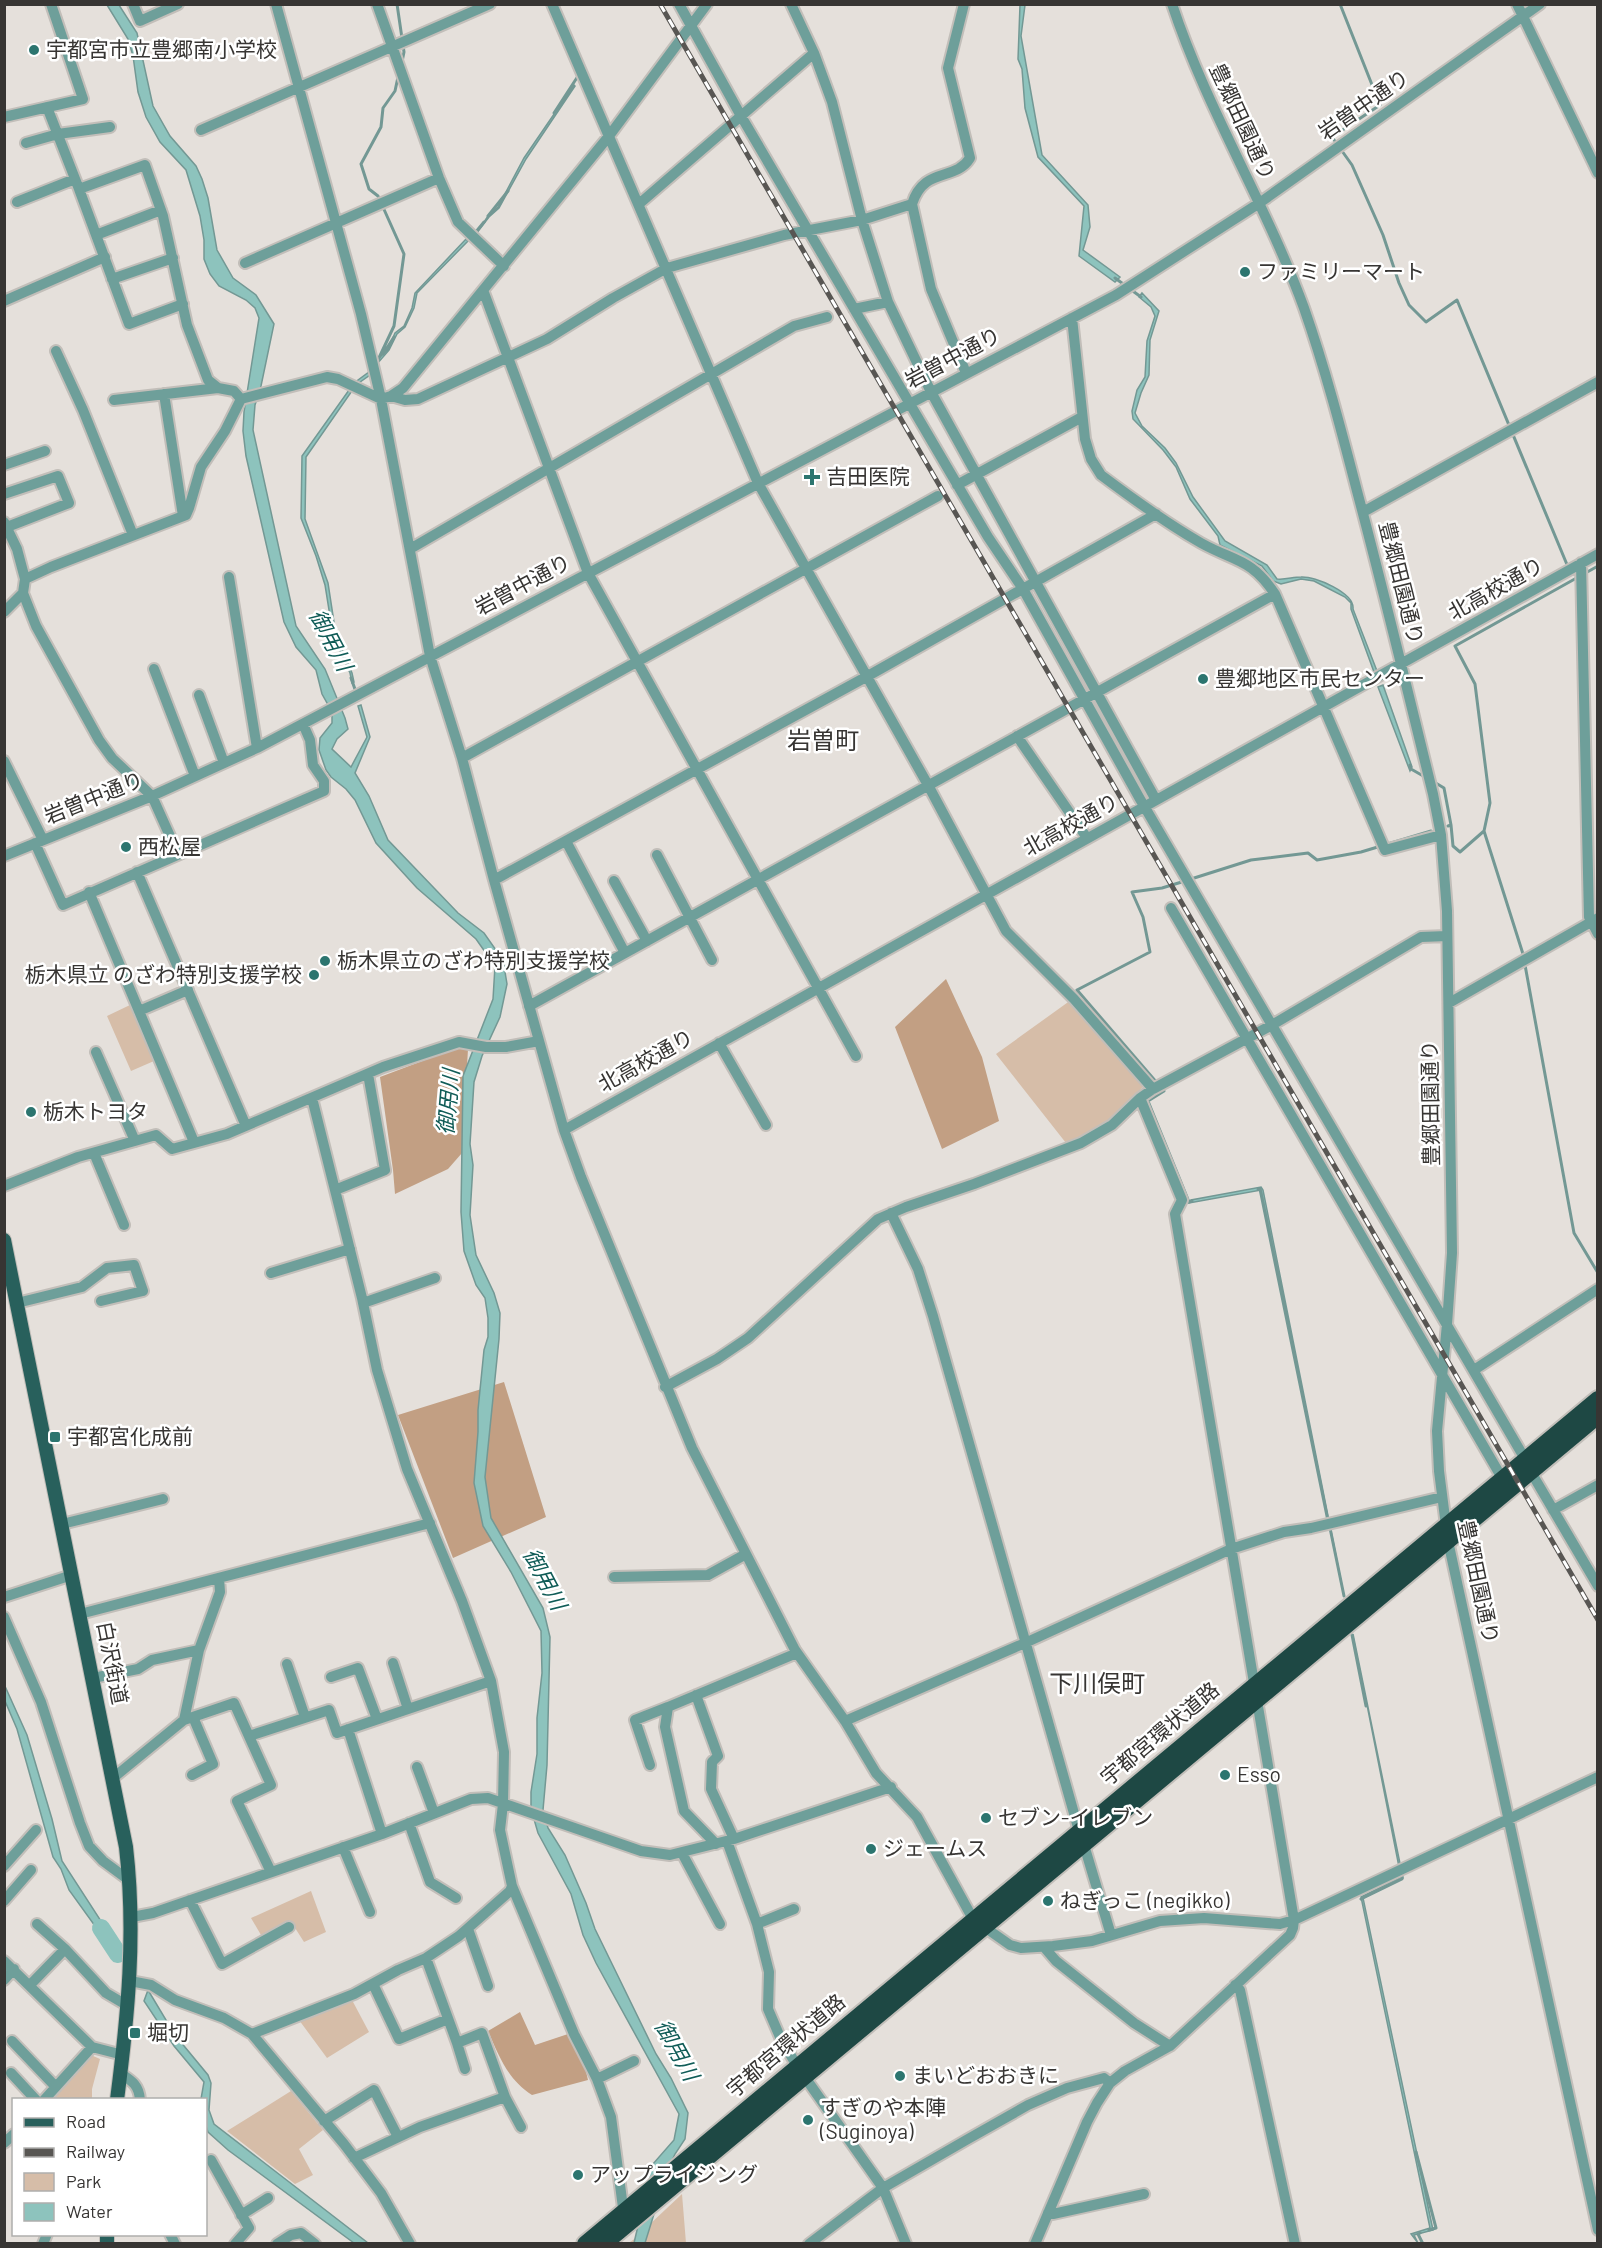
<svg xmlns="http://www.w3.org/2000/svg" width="1602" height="2248" font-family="Barlow,'Noto Sans JP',sans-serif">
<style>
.green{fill:#d6bda8}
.forest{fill:#c29f83}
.water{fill:#8dc3bd;stroke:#739894;stroke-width:1.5}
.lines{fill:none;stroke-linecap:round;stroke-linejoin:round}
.stream{stroke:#739894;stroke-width:3}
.river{stroke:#8dc3bd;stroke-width:18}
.minor-casing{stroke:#c2beb9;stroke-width:14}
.major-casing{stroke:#c2beb9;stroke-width:16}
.highway-casing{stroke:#c2beb9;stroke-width:20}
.minor{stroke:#6e9f9a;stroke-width:10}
.major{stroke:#28605c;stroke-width:14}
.highway{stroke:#1e4844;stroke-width:16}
.rail-casing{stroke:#585653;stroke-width:5}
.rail{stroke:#fff;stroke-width:3;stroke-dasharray:9;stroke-linecap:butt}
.poi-dot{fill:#2c756f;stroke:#fff;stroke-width:2}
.labels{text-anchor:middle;stroke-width:5;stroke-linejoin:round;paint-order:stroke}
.poi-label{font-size:21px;fill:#373533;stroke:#fff;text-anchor:start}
.street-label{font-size:21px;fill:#373533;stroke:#fff}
.water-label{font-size:22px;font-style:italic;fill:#105c57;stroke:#fff}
.quarter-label{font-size:24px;fill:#373533;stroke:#fff}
</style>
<rect width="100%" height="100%" fill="#e5e0db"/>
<!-- green -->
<path class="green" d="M1071 1000 1145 1085 1112 1118 1091 1132 1066 1143 996 1054Z
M130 1005 154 1061 131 1071 107 1016Z
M311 1891 326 1932 304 1942 290 1920 261 1935 251 1918Z
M352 2000 369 2032 327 2058 299 2020Z
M91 2055 100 2059 92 2089V2099H56L54 2095Z
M291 2091 323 2130 299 2149 313 2175 295 2184 227 2131Z
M682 2194 686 2243 627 2244 633 2240Z"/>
<!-- forest -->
<path class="forest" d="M946 979 982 1057 999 1121 942 1149 895 1027Z
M454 1049H468L462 1153 448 1169 395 1194 393 1170 380 1077Z
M504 1382 546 1517 453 1558 398 1415Z
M520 2012 535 2045 568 2034 584 2063 588 2080 532 2095C508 2080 499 2056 488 2031Z"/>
<!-- water -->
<path class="water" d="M107 5H119L137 33 153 106 170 136 196 166 202 179 208 198 217 250 233 278 256 295 274 324 261 386 255 405 253 430 296 626 325 669 345 718 348 729 337 739 332 749 351 767 367 737 358 706 361 705 370 737 355 773 369 796 388 840 458 913 484 933 503 960 507 984 500 1017 482 1056 474 1082 470 1144 473 1165 470 1215 476 1255 494 1293 500 1313 499 1339 485 1477 491 1518 543 1608 550 1637 547 1765 543 1810 548 1828 565 1855 586 1903 595 1929 656 2054 671 2078 688 2113 685 2139 675 2154 668 2169 645 2243H634L652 2165 674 2140 679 2114 596 1963 583 1935 571 1894 538 1833 531 1809V1792L537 1754V1718L542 1673 541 1631 511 1572 483 1526 474 1483 478 1432V1410L484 1350 488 1337V1318L485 1298 476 1285 464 1251 461 1212 463 1076 493 999 495 966 476 939 417 888 376 843 355 800 346 789 331 777 326 770 319 750 320 738 332 723V712L322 694 316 670 296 647 284 622 246 456 243 431 244 412 259 318 255 308 246 300 219 286 210 274 204 259V240L200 216 186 170 160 142 146 117 138 92 133 56 128 39Z
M1020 5H1025L1021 36 1042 155 1088 205 1090 227 1083 250 1120 277 1115 282 1079 256 1084 206 1038 157 1025 108 1022 69 1018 59Z
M574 85 575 86 526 159 499 208 489 217 476 234 488 216 498 207 524 158Z
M466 239 468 241 417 293 414 308 405 327 397 334 389 350 377 364 375 362 388 349 395 333 404 326 412 308 415 293Z
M1142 293 1159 311 1150 340 1149 375 1141 393 1135 413 1142 426 1165 448 1176 463 1193 497 1225 541 1267 565 1277 579C1285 580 1293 577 1301 577 1315 576 1355 593 1353 609L1377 671 1374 672 1351 609V603L1345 597 1314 581 1301 579 1281 584 1273 581 1262 566 1220 545 1218 536 1190 499 1176 467 1163 450 1133 419 1132 411 1137 390 1145 377 1147 341 1155 316 1151 307 1139 297Z
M369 372 370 375 356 385 306 457 305 519 328 583 336 635 352 673 354 682 352 683 350 673 333 635 325 585 316 556 301 518 302 456 354 383Z
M1383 685 1412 767 1410 771 1378 687Z
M1261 1187 1263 1190 1344 1596 1261 1190 1189 1203 1191 1200Z
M1353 1634 1403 1878 1363 1898 1433 2230 1414 2235 1418 2243 1411 2234 1430 2228 1361 1897 1401 1877Z
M4 1684 27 1735 52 1819 62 1861 112 1938 114 1942 113 1951 69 1890 61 1869 53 1857 17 1729 5 1701Z
M148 1990 175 2035 208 2075 211 2083 209 2110 214 2124 368 2243H354L228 2150 208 2132 206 2126V2100L201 2099 204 2082 174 2046 144 2001Z"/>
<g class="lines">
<!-- stream -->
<path class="stream" d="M397 4 404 52 402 62
M1340 4 1380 105 1332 137 1352 165 1383 235 1399 283 1409 305 1426 322 1457 300 1568 567
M554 113 580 73
M488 216 508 191
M475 233 484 222
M1115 278 1141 297
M383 354 394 337
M377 362 394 326 404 254 378 196 369 189 361 164 381 127 383 108 395 91 398 77
M351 678 356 692
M1410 765 1411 769 1425 777
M1434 782 1444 788 1451 825
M1448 826 1451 825 1453 846 1460 852 1484 831 1523 954 1574 1233 1598 1273
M1484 831 1490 803 1475 684 1455 646 1598 566
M1191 879 1251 860 1308 853 1317 860 1361 852 1431 831
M1158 1084 1077 990 1150 952 1143 917 1132 892 1162 888 1185 881
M1162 1089 1164 1091 1148 1101 1189 1202 1192 1201
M1258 1189H1260L1328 1521
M1330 1528 1344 1596
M1352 1635 1366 1706
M1361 1899 1402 1879V1877
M1416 2152 1436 2228 1429 2230
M1420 2233 1418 2234 1423 2244"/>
<!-- river -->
<path class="river" d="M101 1928 118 1954"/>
<!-- minor casing -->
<g class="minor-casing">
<path id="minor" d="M133 4 140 21 178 4
M276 4 361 314 381 399 430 656 462 758 494 880 564 1130 581 1177 692 1448 795 1650 845 1721 876 1773 917 1817 973 1919 1010 1945 1021 1948 1053 1946 1092 1941 1160 1921 1204 1918 1280 1924 1294 1920C1253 1685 1216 1449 1175 1214L1182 1200 1140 1098
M377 4 439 178 458 222 504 266
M552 4 758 483 928 785 1006 931 1074 999 1153 1089
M679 4 741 116 988 537 1023 589 1140 799 1525 1459
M791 4 814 53 832 102 862 220 888 302 931 392 1156 800
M1172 4C1207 110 1266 204 1304 308 1325 368 1341 429 1357 491 1384 592 1408 693 1433 794L1441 835 1447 911 1452 1253 1447 1324 1437 1431 1439 1471 1448 1541 1598 2230
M1517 4 1598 173
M47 107 79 189
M4 117 83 99 51 4
M201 130 490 4
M26 143 58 134 110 127
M17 202 75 179
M639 204 814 53
M912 204 931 289 966 373
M96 235 161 210
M245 263 439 178
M112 279 173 258
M483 290 588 573 856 1056
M4 301 105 257
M183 304 129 324 79 189 145 165 163 216 187 325 208 380 218 388 234 391 241 399
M854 309 888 302
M1072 318 1085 439 1091 459 1101 475C1133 499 1166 523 1201 543 1235 562 1251 558 1275 594L1385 850 1441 835
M56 351 83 410 133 535
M164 394 183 516
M391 396 405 400 418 399 547 339 613 298 667 268 784 235 862 220 912 204C924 166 955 182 970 158L948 68 964 4
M241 399 327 377 338 379 381 399 391 396 403 388 609 136 707 4
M114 400 218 388
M4 465 45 451
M957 485 1082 417
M4 494 58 476 69 503 7 527
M1363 512 1598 382
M4 522 17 549 25 579 23 593 36 626 99 740 112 758 152 796 178 854
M410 549 794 326 827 317
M1581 563 1589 917 1598 934
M229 577 257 748
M25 579 51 567 186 515 189 508 201 467 225 431 241 399
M4 612 23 593
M154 669 195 776
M199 695 224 763
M1017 736 1087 838
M462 758 938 496
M4 761 43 840
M566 841 625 953
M35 843 63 905 324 791V781L313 765 310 740 303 724
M657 855 712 960
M4 856 152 796 257 748 1116 295 1258 204 1540 4
M137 872 246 1126
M494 880 866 677 1156 514
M614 881 647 941
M89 892 194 1142
M1171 908 1502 1478
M1449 1003 1598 918
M529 1006 1275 594
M139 1011 188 990
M719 1043 766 1125
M96 1052 135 1141
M564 1130 1598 554
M94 1153 124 1225
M4 1186 78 1157 156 1135 172 1149 227 1134 383 1067 459 1042 486 1047H506L539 1041
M335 1190 385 1170 368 1074
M891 1213 918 1269 933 1316 1079 1831
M271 1273 350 1249
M17 1303 82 1287 107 1268 134 1265 143 1291 101 1301
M363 1303 435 1278
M1474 1370 1598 1289
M665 1387 717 1359 748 1338 878 1219 906 1207 974 1184 1081 1143 1112 1125 1140 1098 1153 1089 1272 1025 1421 937 1447 936
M1531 1472 1598 1586
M1553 1510 1598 1485
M62 1524 163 1499
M614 1577 708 1575 746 1554
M4 1597 72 1575
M80 1614 430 1523
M4 1617 41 1702 80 1823 89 1846 103 1861 130 1881
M393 1663 408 1709
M287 1664 305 1717
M331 1677 358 1668 377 1719
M93 1678 138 1669 152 1660 199 1650
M696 1695 718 1756 712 1762 711 1789 734 1839
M184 1720 234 1703 271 1785 237 1801 271 1872
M845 1721 1025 1643 1231 1549 1284 1532 1311 1528 1442 1497
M348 1729 382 1834
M249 1736 329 1710 337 1733 491 1681
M650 1765 635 1720 668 1707
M417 1767 434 1813
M192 1775 213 1764 193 1717
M113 1778 184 1720 199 1650 220 1592 219 1578
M409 1823 430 1882 456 1898
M727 1841 757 1924 769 1972 768 2009 780 2037 797 2066 883 2188 906 2244
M716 1844 684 1811 665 1727 668 1707 797 1653
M1084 1845 1111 1935
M343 1847 370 1912
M682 1853 720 1924
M4 1866 36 1830
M512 1886 574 2034 597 2079 611 2117 624 2215
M190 1900 222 1964 289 1927
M4 1901 31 1870
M132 1917 153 1913 382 1834 471 1799 488 1798 641 1851 670 1855 734 1839 891 1787
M37 1924 65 1949 106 1993 128 2006
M757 1924 794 1909
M468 1929 488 1986
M1044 1947 1056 1961 1134 2023 1170 2046
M4 1961 92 2047 123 2055
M4 1980 14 1969
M130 1981 151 1985 175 2000 224 2018 252 2034 354 1994 398 1970 426 1958 459 1936 510 1891 512 1886 500 1830 503 1804 504 1752 491 1681 462 1601 407 1469 377 1370 362 1298 312 1098
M373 1984 399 2039 448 2019
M30 1985 65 1949
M1235 1985 1240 1990 1295 2244
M252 2034 344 2144 381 2193 410 2244
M12 2041 55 2086
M457 2043 465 2069
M11 2073 36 2100
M120 2073C132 2081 139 2085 140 2100
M597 2079 634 2061
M505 2097 521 2127
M44 2100 92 2047
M324 2121 374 2090 398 2137
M4 2143 14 2134
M354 2158 420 2127 505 2097 482 2033 457 2043 426 1958
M211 2160 249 2228 235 2244
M1048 2213 1053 2214 1144 2194
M241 2215 268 2198
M170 2234 175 2244
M43 2244 47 2234
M277 2244 291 2235 301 2233 315 2244
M809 2244 883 2188 968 2139 1028 2105 1067 2088 1104 2078 1110 2083
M1035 2244 1087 2122 1097 2103 1110 2083 1125 2071 1170 2046 1290 1935 1293 1928 1294 1920 1598 1777"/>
</g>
<!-- major casing -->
<g class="major-casing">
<path id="major" d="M4 1240 126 1847C136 1933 128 2015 117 2100
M107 2234V2244"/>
</g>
<!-- highway casing -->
<g class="highway-casing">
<path id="highway" d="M585 2244 1598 1399
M604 2244 1598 1416"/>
</g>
<!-- minor -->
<use href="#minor" class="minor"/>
<!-- major -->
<use href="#major" class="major"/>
<!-- highway -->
<use href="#highway" class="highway"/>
<!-- rail casing -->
<g class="rail-casing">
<path id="rail" d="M660 4 1598 1620"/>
</g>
<!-- rail -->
<use href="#rail" class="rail"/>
</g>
<!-- markers -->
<g class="poi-dot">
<circle cx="34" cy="50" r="6"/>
<circle cx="1245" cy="272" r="6"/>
<path d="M809 468h6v6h6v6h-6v6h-6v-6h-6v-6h6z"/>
<circle cx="1203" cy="679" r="6"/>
<circle cx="126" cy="847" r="6"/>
<circle cx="325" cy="961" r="6"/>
<circle cx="314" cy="975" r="6"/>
<circle cx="31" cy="1112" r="6"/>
<rect x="49" y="1431" width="12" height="12" rx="3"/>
<circle cx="1225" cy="1775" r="6"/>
<circle cx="986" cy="1818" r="6"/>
<circle cx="871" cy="1849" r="6"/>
<circle cx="1048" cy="1901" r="6"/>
<rect x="129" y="2027" width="12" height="12" rx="3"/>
<circle cx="900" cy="2076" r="6"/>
<circle cx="808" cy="2120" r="6"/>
<circle cx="578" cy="2175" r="6"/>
</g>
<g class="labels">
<!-- poi labels -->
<g class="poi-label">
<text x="46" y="57">宇都宮市立豊郷南小学校</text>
<text x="1257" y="279">ファミリーマート</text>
<text x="826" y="484">吉田医院</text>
<text x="1215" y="686">豊郷地区市民センター</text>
<text x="138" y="854">西松屋</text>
<text x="337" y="968">栃木県立のざわ特別支援学校</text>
<text x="302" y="982" text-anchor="end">栃木県立 のざわ特別支援学校</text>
<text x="43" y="1119">栃木トヨタ</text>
<text x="67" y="1444">宇都宮化成前</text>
<text x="1237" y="1782">Esso</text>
<text x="998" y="1825">セブン-イレブン</text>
<text x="883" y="1856">ジェームス</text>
<text x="1060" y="1908">ねぎっこ (negikko)</text>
<text x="147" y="2040">堀切</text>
<text x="912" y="2083">まいどおおきに</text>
<text x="820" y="2115">すぎのや本陣<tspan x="820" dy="24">(Suginoya)</tspan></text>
<text x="590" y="2182">アップライジング</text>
</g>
<!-- street labels -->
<g class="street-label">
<text transform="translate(1364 105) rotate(-35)" y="7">岩曽中通り</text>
<text transform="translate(1242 122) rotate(65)" y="7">豊郷田園通り</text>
<text transform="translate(953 358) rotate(-28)" y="7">岩曽中通り</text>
<text transform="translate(1401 583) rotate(76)" y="7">豊郷田園通り</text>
<text transform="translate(523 585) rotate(-28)" y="7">岩曽中通り</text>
<text transform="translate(1496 589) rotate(-29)" y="7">北高校通り</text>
<text transform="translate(94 798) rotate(-22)" y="7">岩曽中通り</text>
<text transform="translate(1071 825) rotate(-29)" y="7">北高校通り</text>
<text transform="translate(646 1061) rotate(-29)" y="7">北高校通り</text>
<text transform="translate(1431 1103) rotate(-91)" y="7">豊郷田園通り</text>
<text transform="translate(1478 1582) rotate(78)" y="7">豊郷田園通り</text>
<text transform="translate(112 1663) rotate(79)" y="7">白沢街道</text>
<text transform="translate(1160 1734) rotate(-40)" y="7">宇都宮環状道路</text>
<text transform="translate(786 2046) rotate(-40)" y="7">宇都宮環状道路</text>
</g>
<!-- water labels -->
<g class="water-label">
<text transform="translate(331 640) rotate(62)" y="8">御用川</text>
<text transform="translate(448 1102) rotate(-85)" y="8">御用川</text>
<text transform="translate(545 1579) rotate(62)" y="8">御用川</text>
<text transform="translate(677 2050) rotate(61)" y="8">御用川</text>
</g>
<!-- quarter labels -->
<g class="quarter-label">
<text x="823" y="749">岩曽町</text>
<text x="1097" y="1692">下川俣町</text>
</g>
</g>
<!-- border -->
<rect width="1602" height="2248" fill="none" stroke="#373533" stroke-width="12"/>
<!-- legend -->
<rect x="12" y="2098" width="195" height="138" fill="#ffffff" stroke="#afaead" stroke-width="1.5"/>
<rect x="24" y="2118" width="30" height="9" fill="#28605c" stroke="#afaead" stroke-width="1.5"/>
<text x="66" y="2128" font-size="18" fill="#373533">Road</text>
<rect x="24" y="2148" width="30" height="9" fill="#585653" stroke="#afaead" stroke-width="1.5"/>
<text x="66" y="2158" font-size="18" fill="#373533">Railway</text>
<rect x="24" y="2173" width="30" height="18" fill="#d6bda8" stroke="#afaead" stroke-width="1.5"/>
<text x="66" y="2188" font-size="18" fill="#373533">Park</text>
<rect x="24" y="2203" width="30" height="18" fill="#8dc3bd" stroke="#afaead" stroke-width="1.5"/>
<text x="66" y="2218" font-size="18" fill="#373533">Water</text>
</svg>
